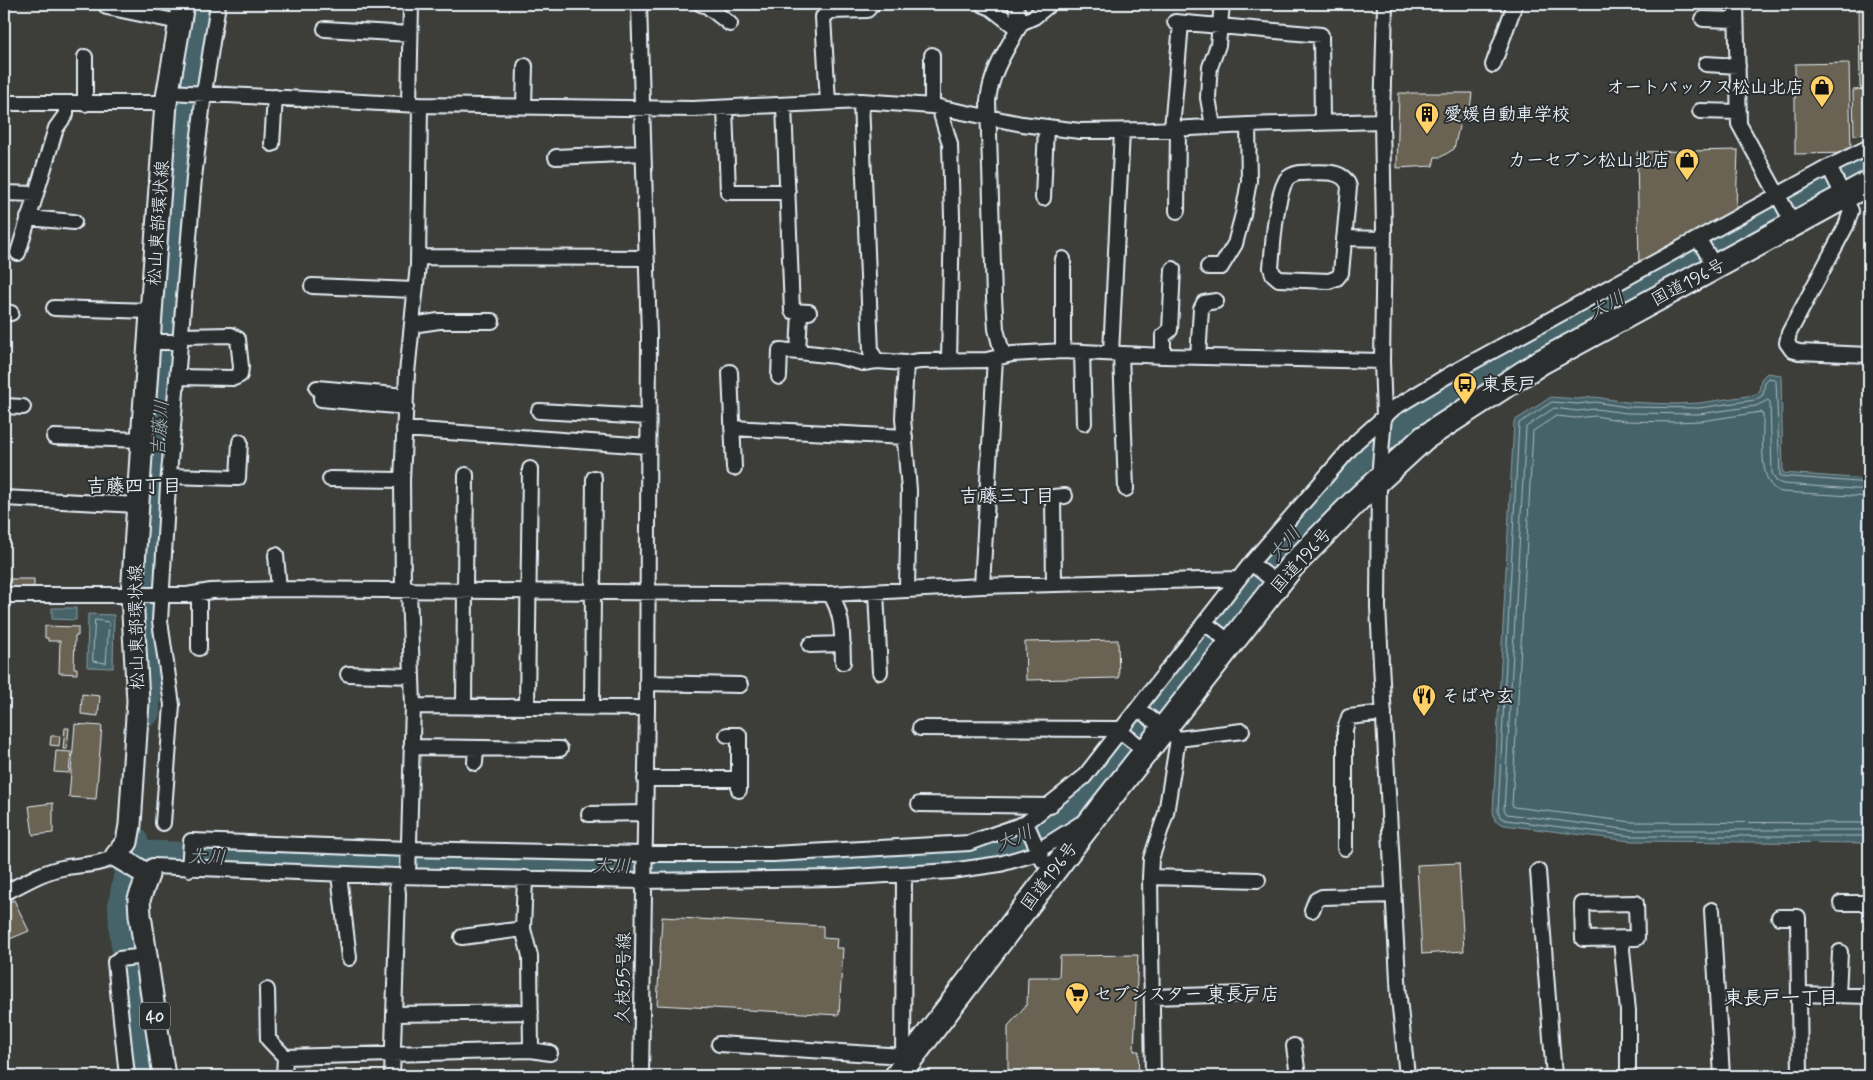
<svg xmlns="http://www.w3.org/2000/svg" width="1873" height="1080" font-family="Mynerve,'Klee One',sans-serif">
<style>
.water{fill:#47646a;stroke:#879ca3}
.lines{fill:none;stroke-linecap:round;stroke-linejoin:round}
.shore{stroke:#a8b9bf;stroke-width:1}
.river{stroke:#47646a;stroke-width:28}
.building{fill:#6a6353;stroke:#e8f1f8}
.street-casing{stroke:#e8f1f8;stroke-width:18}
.primary-casing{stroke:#e8f1f8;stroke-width:25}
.highway-casing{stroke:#e8f1f8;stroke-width:28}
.street{stroke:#2a2d2e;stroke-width:14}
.primary{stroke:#2a2d2e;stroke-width:21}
.highway{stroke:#2a2d2e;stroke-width:24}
.labels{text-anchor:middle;stroke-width:4;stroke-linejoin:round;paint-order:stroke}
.shield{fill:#2a2d2e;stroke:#afb6bb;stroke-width:1}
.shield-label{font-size:16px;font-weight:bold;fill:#e8f1f8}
.poi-label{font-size:18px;font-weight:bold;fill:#e8f1f8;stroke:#2a2d2e;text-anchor:start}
.street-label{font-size:18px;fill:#e8f1f8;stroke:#2a2d2e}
.water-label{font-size:19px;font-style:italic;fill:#a8b9bf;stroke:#2a2d2e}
.neighbourhood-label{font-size:19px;font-weight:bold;fill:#e8f1f8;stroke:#2a2d2e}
</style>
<rect width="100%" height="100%" fill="#3d3d39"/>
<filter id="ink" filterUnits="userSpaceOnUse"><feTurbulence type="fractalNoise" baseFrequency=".02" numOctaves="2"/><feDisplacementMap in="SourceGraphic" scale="10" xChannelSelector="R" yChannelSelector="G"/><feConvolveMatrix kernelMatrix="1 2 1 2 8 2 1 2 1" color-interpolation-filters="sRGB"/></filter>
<g filter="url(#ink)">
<!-- water -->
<path class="water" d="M1767 373 1781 375 1783 473 1868 479 1869 840 1864 843 1630 841 1504 825 1495 821 1493 811 1514 421 1551 397 1577 399 1595 397 1627 402 1673 404 1699 403 1754 395 1759 392 1761 379Z
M52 608H76V620L52 619Z
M88 614 114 615 113 668 87 667Z"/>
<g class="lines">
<!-- shore -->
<path class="shore" d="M1869 483 1780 476 1776 381 1774 379 1769 378 1765 382 1763 395 1755 400 1699 408 1627 407 1595 402 1577 404 1552 402 1519 423 1498 811 1500 817 1506 820 1631 836H1869
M1869 490 1783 484 1776 481 1772 473 1770 402 1768 400 1756 406 1699 414 1627 413 1595 409 1577 411 1554 408 1526 427 1504 810 1507 814 1631 830H1869
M1869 497 1782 492C1756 486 1764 436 1763 415L1761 412 1701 421 1674 422 1625 421 1595 416 1576 418 1556 416 1533 431 1512 805 1514 807 1632 822 1869 823
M95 620 109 622 106 663 93 661Z"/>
<!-- river -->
<path class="river" d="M146 712 151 529 173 239 192 55 201 4
M134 840 122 905 123 930 143 1076
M132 854 433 864 711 866 852 863 970 854 1016 840 1069 809 1138 729 1272 556 1362 455 1453 388 1869 161"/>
</g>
<!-- building -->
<path class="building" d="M1859 4H1869V88H1860Z
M1849 63 1851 153 1795 154V64Z
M1869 89V134L1854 135 1853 90Z
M1399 93H1472L1469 117 1460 122 1454 149 1441 157H1435L1433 166 1397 168Z
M1738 150 1736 210 1639 266 1637 152Z
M9 579H34V591L9 590Z
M45 626 78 627V636H75L74 668H77V674L59 673 60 641H48V638H45Z
M1118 640 1119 678 1026 680 1025 642Z
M82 694 100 696 98 716 81 714Z
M75 724 102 726 96 799 69 797Z
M65 728H69L67 749H63Z
M51 736H60L59 746 50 745Z
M56 751 71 752 69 773 54 772Z
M53 803V833L33 835 29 806Z
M1459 863 1464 951 1422 954 1417 865Z
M14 900 29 931 5 941 4 933 9 931 4 920V904Z
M662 917 823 926V938L837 939 836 948H843L839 1015 657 1005Z
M1138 955 1134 1051H1139L1138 1076H1008V1026L1027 1004 1028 977H1059L1060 956Z"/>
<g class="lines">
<!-- street casing -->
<g class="street-casing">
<path id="street" d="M639 4 649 336 647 708 641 1076
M701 4 707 6 730 24
M982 4 991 8 1018 29
M1385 4 1382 121 1384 229 1382 361 1384 416 1379 479 1378 607 1399 998 1407 1076
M1736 4 1739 124 1794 225
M107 7 179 22
M1703 19 1736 20
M1175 22 1321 35 1322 122
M1021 23 1034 17 1050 4
M325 29 410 34
M1706 64 1738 66
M1493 65 1515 4
M168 92 420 105 693 109 861 101 932 106 1022 124 1080 131 1152 130 1248 125 1382 121
M861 101 871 352 877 361
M828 102 823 17 831 11 867 10 873 4
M4 103H166
M85 104V57
M409 104 411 4
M784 105 792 311 809 312
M524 106 525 66
M932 106V55
M939 107 950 144 952 217 949 360
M725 108 728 192H788
M1700 111 1739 112
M1213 126 1208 98 1209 78 1210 67 1218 45 1222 4
M1172 129 1181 23
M272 144 275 97
M556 157 642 153
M1829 167 1851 211 1846 226 1789 333 1787 343 1792 350 1799 352 1869 355
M1299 173C1316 173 1344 167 1349 187L1341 273 1337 278 1329 281 1279 279 1273 274 1271 268C1273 246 1275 200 1286 180 1289 176 1294 174 1299 173Z
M4 193 35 194
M1043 198 1046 127
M1177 211 1178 129
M28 218 74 222
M1344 238 1384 239
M1699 240 1716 268
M18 253 56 128 66 114V104
M418 257 646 258
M1208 267H1221L1235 244 1243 214 1249 181 1248 125
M312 286 415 290
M54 308 151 311
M4 312 11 313
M412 325 439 321H492
M149 342H180
M1063 351V259
M798 352 800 312
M1082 352 1084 423
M1111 353 1122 131
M1121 354 1126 489
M1003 356 996 329 994 298 988 101C991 71 1007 49 1021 23L1015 4
M1163 356V336L1170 330 1173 269
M1198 357 1201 309 1204 303 1216 301
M906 363 903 418 909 490 907 589
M730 372 734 468
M177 377 234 378 240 375 241 367 238 339 231 335 181 336
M779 377 780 350 836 356 863 363 877 361 906 363 920 361 987 360 1012 354 1063 351 1163 356 1382 361
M317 388 406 396
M321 399 406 407
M4 406 23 407
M539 411 648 417
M732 428 905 437
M404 429 648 446
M54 437 142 440
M169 476 238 478 240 442
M330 479 402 480
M4 498 138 505
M276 555 279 589
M1251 563 1278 584
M1054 583 1053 497 1065 496
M982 586 995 358
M403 590 402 480 407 373 418 265 420 105
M876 592 880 672
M199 594V648
M830 594C844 614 842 639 843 662
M4 595H187L211 591 279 589 830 594 982 586 1238 579
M1205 623 1231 643
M810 645 843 644
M348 674 412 676
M647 683 740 685
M413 706 647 708
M464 706 466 475
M527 707 530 469
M592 707 594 478
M1138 709 1178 739 1166 813 1151 859 1150 877 1153 1076
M920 728 1117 729 1146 751
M727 735H739V790
M1178 739 1242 731
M411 747 560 749
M475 763 476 748
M645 779H739
M919 804 1050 806
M589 814 645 813
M163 823 172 705 160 621 168 486 194 178 204 93 218 4
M1026 823 1043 861
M1345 848V729L1349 717 1384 713
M189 869 191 841 408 849 644 854H773L969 843 1026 823 1084 777 1251 563 1356 442 1394 408 1447 376 1829 167 1869 147
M1538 871 1554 1076
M148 875 153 866 396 876 643 881 837 878 951 871 1000 864 1031 855 1080 824
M339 875 349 958
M408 876 413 706 409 589
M1150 877 1258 880
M525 878 523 929 530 956 531 1050
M4 893C23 884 41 872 62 868 81 864 99 866 116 856
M1636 903 1637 938 1583 939 1582 904Z
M1841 903H1869
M1312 910 1316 900 1322 897 1394 895
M1712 910 1722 1076
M1779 917H1798L1800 1076
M462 937 523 929
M1621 939 1628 1011V1076
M267 990 268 1039 285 1057 284 1076
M1799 994 1869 996
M1838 995 1840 952
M1152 997 1246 994
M394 1014 531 1012
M719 1044 903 1056
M1294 1046 1298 1076
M285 1057 531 1050 550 1053
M903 1068 904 874
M127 1076 115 962 119 959 146 956
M392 1076 398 894 396 876"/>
</g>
<!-- primary casing -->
<g class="primary-casing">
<path id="primary" d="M164 1076 140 915 139 899 148 875 116 856 127 842 130 825 138 701 132 596 142 440 166 103 183 4"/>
</g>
<!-- highway casing -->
<g class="highway-casing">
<path id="highway" d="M897 1076 1099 811 1291 567 1358 499 1424 438 1541 362 1869 183"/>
</g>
<!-- street -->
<use href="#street" class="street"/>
<!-- primary -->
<use href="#primary" class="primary"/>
<!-- highway -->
<use href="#highway" class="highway"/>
</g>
</g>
<!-- icons -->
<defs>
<g id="shop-pin" transform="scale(1.25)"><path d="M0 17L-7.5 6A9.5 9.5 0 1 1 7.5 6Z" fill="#ffd166" stroke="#2a2d2e"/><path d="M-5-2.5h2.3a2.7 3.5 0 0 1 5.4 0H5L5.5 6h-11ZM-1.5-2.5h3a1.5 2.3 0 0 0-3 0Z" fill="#111"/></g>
<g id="building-pin" transform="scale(1.25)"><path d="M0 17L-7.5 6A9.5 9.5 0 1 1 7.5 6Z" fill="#ffd166" stroke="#2a2d2e"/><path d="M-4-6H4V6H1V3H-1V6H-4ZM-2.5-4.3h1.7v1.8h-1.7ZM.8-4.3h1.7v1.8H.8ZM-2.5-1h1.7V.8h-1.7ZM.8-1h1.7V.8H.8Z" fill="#111"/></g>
<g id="bus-pin" transform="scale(1.25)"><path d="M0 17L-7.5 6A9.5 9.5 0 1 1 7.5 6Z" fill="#ffd166" stroke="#2a2d2e"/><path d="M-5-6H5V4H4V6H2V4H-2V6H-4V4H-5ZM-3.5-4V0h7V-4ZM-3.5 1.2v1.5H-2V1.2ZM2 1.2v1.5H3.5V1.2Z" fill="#111"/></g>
<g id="restaurant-pin" transform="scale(1.25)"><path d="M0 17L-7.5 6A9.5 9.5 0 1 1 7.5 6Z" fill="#ffd166" stroke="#2a2d2e"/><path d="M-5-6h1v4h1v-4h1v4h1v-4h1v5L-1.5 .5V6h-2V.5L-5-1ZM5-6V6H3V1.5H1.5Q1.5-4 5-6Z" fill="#111"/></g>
<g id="supermarket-pin" transform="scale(1.25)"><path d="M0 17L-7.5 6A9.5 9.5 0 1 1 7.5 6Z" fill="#ffd166" stroke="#2a2d2e"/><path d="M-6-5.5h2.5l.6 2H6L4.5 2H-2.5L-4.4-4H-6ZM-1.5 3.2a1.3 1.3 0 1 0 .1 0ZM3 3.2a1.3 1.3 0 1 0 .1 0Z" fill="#111"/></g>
</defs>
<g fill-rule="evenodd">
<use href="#shop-pin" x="1822" y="87"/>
<use href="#building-pin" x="1427" y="114"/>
<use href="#shop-pin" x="1687" y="160"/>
<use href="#bus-pin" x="1465" y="384"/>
<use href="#restaurant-pin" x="1424" y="696"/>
<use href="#supermarket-pin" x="1077" y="994"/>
</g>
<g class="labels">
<!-- shield labels -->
<rect class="shield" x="140" y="1002.5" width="30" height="27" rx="4"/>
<g class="shield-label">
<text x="155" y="1022">40</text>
</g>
<!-- poi labels -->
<g class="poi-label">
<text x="1804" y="93" text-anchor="end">オートバックス松山北店</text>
<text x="1444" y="120">愛媛自動車学校</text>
<text x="1670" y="166" text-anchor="end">カーセブン松山北店</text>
<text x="1482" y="390">東長戸</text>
<text x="1442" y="702">そばや玄</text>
<text x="1094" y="1000">セブンスター 東長戸店</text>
</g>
<!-- street labels -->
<g class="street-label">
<text transform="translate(158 223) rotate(-86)" y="6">松山東部環状線</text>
<text transform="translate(1688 282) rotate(-28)" y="6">国道196号</text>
<text transform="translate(1301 560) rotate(-48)" y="6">国道196号</text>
<text transform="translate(136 627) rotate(-91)" y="6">松山東部環状線</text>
<text transform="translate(1049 876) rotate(-53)" y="6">国道196号</text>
<text transform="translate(623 978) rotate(-89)" y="6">久枝55号線</text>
</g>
<!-- water labels -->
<g class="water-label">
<text transform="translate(1606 304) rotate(-29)" y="7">大川</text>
<text transform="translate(159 428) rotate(-86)" y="7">吉藤川</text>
<text transform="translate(1284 543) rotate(-49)" y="7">大川</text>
<text transform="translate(1014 837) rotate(-23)" y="7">大川</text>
<text transform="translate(207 856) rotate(2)" y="7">大川</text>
<text x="612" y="872">大川</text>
</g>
<!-- neighbourhood labels -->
<g class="neighbourhood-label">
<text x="134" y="492">吉藤四丁目</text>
<text x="1007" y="502">吉藤三丁目</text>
<text x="1781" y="1004">東長戸一丁目</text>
</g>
</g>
<!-- margin -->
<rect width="1873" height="1080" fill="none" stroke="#2a2d2e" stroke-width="20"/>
<rect x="10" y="10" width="1853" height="1060" fill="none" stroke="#e8f1f8" stroke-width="2" filter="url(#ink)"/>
</svg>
